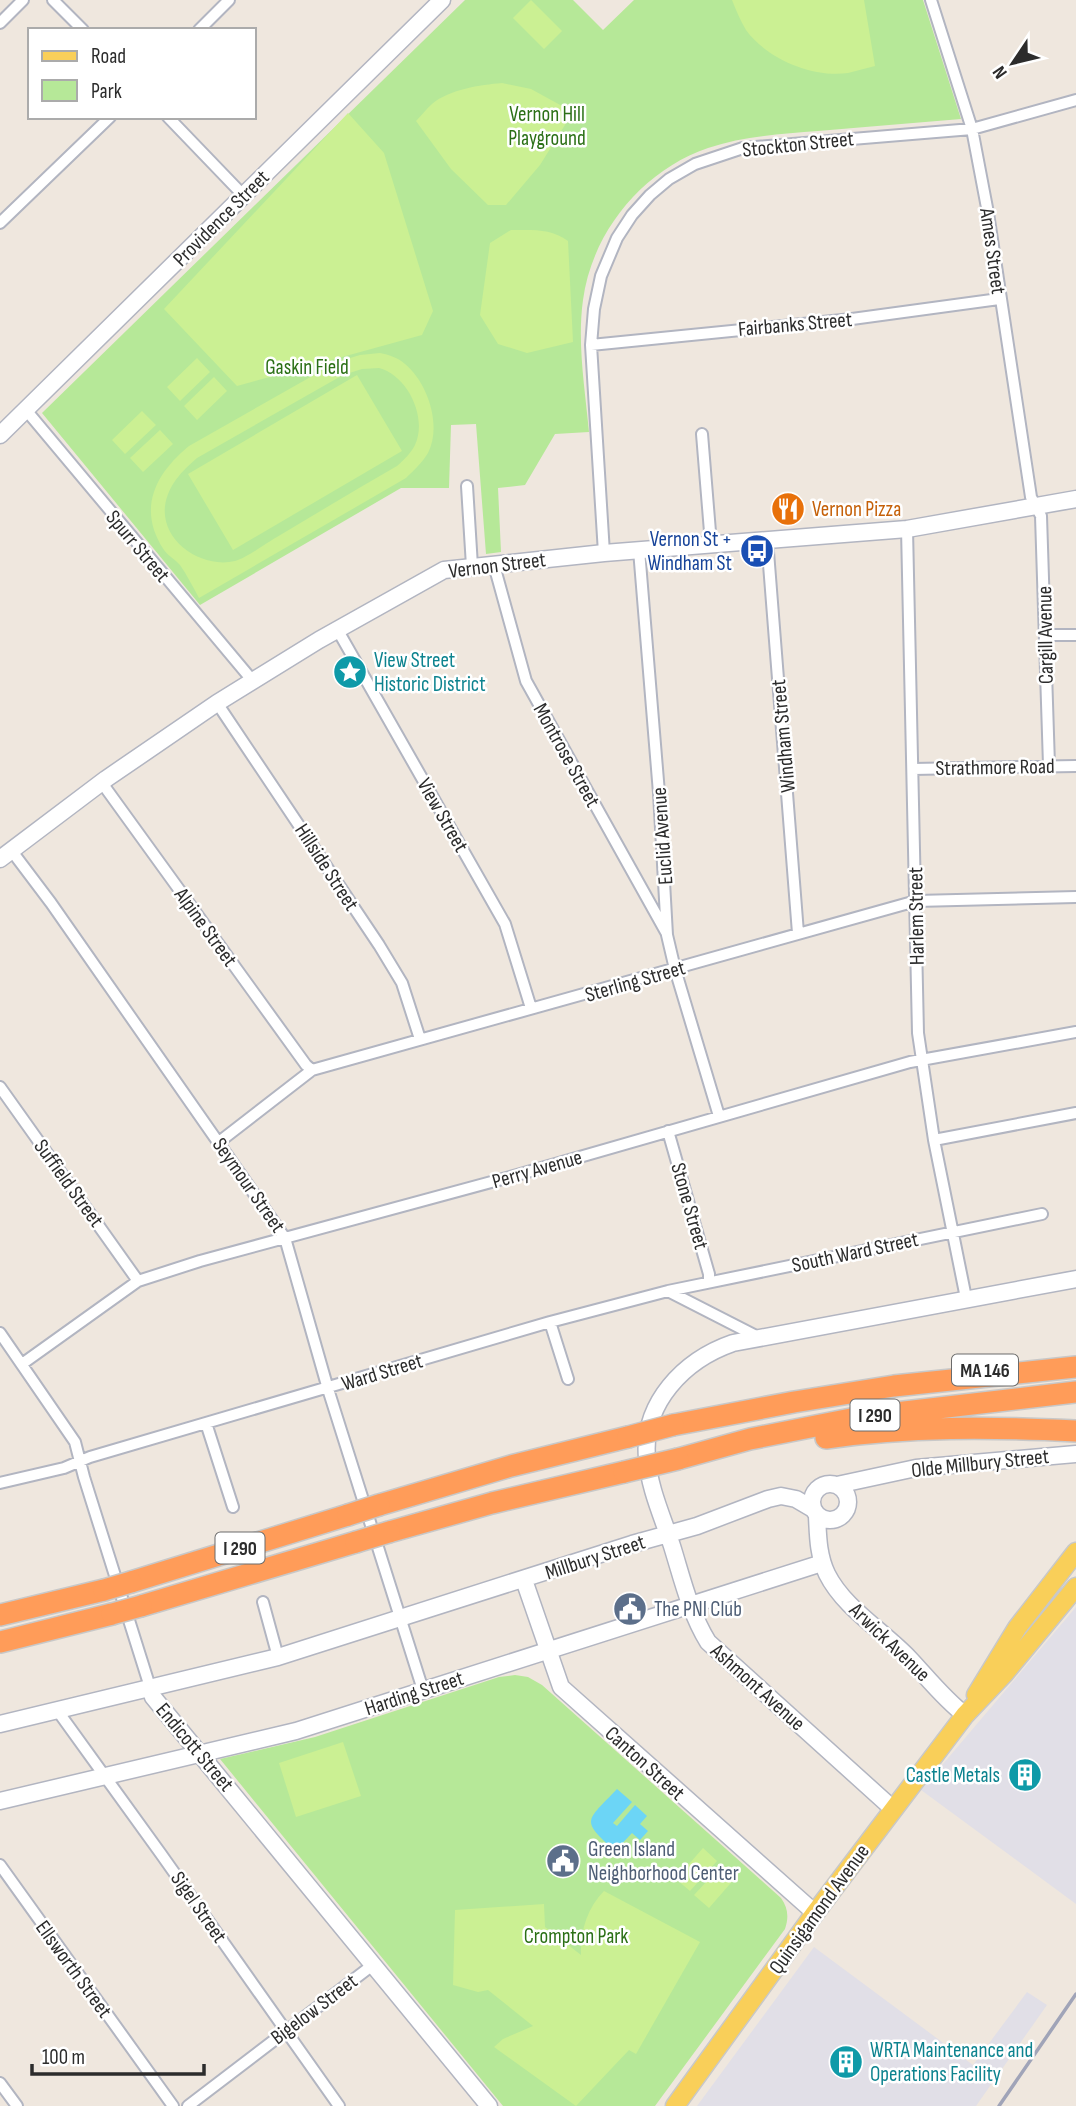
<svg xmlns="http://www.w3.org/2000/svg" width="1076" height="2106" font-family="'Sofia Sans Condensed',sans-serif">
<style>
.industrial{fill:#e1dfe7}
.green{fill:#b6e898}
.pitch{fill:#cbf093;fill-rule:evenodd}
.water{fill:#6cd5f6}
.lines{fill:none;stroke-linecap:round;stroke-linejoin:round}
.street-casing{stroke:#b2b5c1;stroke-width:14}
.secondary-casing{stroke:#b2b5c1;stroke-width:19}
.primary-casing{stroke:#c8c8c8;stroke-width:21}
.highway-casing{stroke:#c8c8c8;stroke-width:24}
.street{stroke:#fff;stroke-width:10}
.secondary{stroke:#fff;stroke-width:16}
.primary{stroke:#f9cf59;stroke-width:18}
.highway{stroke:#ff9c59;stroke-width:21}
.rail{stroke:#a0a4b8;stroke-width:3.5}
.highway-bridge-casing{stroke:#c8c8c8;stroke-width:24;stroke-linecap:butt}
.highway-bridge{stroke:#ff9c59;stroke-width:21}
.labels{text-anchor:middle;stroke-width:5;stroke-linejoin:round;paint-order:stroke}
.shield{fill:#fff;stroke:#6b6b6b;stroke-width:2}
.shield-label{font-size:19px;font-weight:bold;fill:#2c2c2c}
.park-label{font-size:21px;fill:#2b7016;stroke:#fff}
.street-label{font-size:21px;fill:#2c2c2c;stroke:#fff}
.food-label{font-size:21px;fill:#c56008;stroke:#fff;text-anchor:start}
.transit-label{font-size:21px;fill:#164399;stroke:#fff;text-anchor:end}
.culture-label{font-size:21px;fill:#0d838f;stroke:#fff;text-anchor:start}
.service-label{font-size:21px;fill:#4e5e75;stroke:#fff;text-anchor:start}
</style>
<rect width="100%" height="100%" fill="#efe7de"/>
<!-- industrial -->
<path class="industrial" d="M1076 1607V1904L921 1790Z
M814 1947 973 2065 1027 1992 1047 2005 976 2106H697Z"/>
<!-- green -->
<path class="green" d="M465 0H573L603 30 634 0H923L961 119C913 123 865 127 818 131 781 134 743 136 708 148 643 170 592 232 583 300 577 343 585 389 589 432L555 434 525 485 498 488 501 552 486 554 476 424 451 425 449 488H401L200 605 42 413Z
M515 1675 528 1677 542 1685 781 1898C788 1908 789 1917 785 1929L655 2106H503L220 1759 315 1737 499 1677Z"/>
<!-- pitch -->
<path class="pitch" d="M531 0 562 31 544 49 513 18Z
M732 0H864L875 66C866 68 857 71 848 73 813 78 767 59 746 30 740 20 736 10 732 0Z
M502 83 531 89 573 112 540 165 506 205H488L451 169 416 121C422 115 426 109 432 104 450 89 480 85 502 83Z
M348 113 384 153 433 311 422 335 237 386 164 309Z
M511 230C532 230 551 228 568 241L573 342 527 353 498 344 480 315 490 243Z
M380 353C389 355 397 357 405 364 428 383 442 426 428 453 422 463 414 470 406 478L199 598C193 587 187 575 180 565 175 559 168 556 164 550 137 509 155 474 189 446L337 362 360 355ZM379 368C407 375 428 417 415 445 411 453 404 460 397 466 357 489 317 513 277 537 266 543 247 558 235 561 202 569 161 542 165 506 168 485 182 471 197 458L343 375 362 369Z
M197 358 210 372 180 401 167 387Z
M357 375 402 451 233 550 188 474Z
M214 377 227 391 197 420 184 406Z
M142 411 156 425 125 454 112 440Z
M160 430 173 444 143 472 130 458Z
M343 1742 361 1796 296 1817 279 1763Z
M703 1848 717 1861 690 1891 676 1879Z
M722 1865 736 1877 709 1908 694 1895Z
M604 1891 700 1942 636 2054 629 2050 576 2106 494 2047 503 2039 533 2026 488 1990 478 1992 453 1985 455 1910 544 1904 545 1927 581 1955C580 1932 587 1908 604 1891Z"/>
<!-- water -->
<path class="water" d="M617 1789 632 1802 613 1823 617 1826 635 1805 647 1816 640 1824 648 1831 640 1840 632 1833 615 1851C580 1819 586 1822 617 1789Z"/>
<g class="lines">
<!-- street casing -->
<g class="street-casing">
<path id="street" d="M53 0 83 30
M931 0 972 129 988 213 1031 497 1041 516 1049 765
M0 23 23 0
M199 30 229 0
M168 117 243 195
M0 223 110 117
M591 345 852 319 999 299
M26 410 252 680
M702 434 711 544
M467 486 472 566
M907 529 918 1033 934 1140 966 1298
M767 539 798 933
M639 550 659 793 667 935 675 969 719 1116
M604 553 591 345 594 309 601 276 617 238 632 215 650 195 669 179 695 164 743 148 972 129 1076 100
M494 565 526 681 666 932
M337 629 505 924 531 1008
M1045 635H1076
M217 703 379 945 402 983 420 1039
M913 769 1076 766
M102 783 306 1065 312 1070
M11 850 51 903 285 1238 328 1389 423 1690
M0 1087 138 1281
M668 1131 709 1274V1282
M934 1140 1076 1113
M219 1142 312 1070 916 901 1076 897
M668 1291 758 1337
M550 1322 568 1379
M0 1333 75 1442 84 1477 150 1687
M22 1364 138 1281 200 1261 517 1175 910 1062 1076 1032
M206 1423 233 1507
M0 1483 64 1468 90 1457 550 1322 668 1291 1042 1214
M263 1602 278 1657
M57 1710 161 1854 339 2106
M0 1865 173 2106
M0 2083 17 2106
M188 2106 374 1964"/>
</g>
<!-- secondary casing -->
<g class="secondary-casing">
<path id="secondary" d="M0 435 442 0
M0 859 106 779 217 703 319 640 444 570 604 553 907 529 1076 499
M812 1502a18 18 0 1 1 36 0a18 18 0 1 1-36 0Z
M837 1485 916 1468 1076 1454
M817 1516C818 1536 818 1555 827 1574 844 1608 882 1630 909 1658 927 1677 944 1699 965 1715
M524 1580 561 1687 815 1913
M150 1687 153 1697 489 2106
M0 1724 278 1657 632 1544 697 1526 768 1499 781 1496 796 1499 813 1509
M0 1801 296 1731 822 1563
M893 1809 708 1642C690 1613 682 1578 672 1546 663 1518 649 1488 647 1458 642 1403 684 1360 733 1343L1076 1279"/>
</g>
<!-- primary casing -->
<g class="primary-casing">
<path id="primary" d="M976 1695 1017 1628 1076 1552
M675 2106 815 1913 965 1715 1004 1674 1076 1587"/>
</g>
<!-- highway casing -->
<g class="highway-casing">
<path id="highway" d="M673 1425 794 1402 894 1386 1076 1367
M826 1438C909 1426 992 1427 1076 1431
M678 1459 750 1439 861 1417 1076 1392
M379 1505 511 1466 628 1437
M389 1532 492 1503 624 1472
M131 1582 348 1515
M141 1606 356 1542
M0 1615 104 1590
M0 1642 112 1614"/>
</g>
<!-- street -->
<use href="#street" class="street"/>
<!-- secondary -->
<use href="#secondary" class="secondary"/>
<!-- primary -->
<use href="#primary" class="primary"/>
<!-- highway -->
<use href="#highway" class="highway"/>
<!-- rail -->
<path class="rail" d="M999 2106 1076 1994"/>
<!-- highway-bridge casing -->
<g class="highway-bridge-casing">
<path id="highway-bridge" d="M628 1437 673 1425
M624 1472 678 1459
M348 1515 379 1505
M356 1542 389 1532
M104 1590 131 1582
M112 1614 141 1606"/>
</g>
<!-- highway-bridge -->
<use href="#highway-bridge" class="highway-bridge"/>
</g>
<!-- icons -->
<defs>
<g id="restaurant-disc" transform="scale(1.75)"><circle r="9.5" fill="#e8710a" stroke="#fff"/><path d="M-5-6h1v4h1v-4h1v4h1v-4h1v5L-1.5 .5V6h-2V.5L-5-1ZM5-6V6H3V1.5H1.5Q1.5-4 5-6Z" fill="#fff"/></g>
<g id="bus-disc" transform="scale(1.75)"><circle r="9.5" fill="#1a4fb4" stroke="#fff"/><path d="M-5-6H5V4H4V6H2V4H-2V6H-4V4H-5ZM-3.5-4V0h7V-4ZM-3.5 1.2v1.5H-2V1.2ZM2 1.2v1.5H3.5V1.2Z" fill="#fff"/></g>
<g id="sight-disc" transform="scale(1.75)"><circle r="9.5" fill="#0f9aa8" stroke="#fff"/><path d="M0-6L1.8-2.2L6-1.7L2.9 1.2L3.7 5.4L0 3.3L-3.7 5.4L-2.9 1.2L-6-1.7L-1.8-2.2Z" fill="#fff"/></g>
<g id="civic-disc" transform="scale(1.75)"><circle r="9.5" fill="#5c6f8a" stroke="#fff"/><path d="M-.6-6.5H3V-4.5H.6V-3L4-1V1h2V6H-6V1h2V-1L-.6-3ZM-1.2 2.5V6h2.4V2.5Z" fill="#fff"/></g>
<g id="building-disc" transform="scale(1.75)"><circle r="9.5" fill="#0f9aa8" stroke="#fff"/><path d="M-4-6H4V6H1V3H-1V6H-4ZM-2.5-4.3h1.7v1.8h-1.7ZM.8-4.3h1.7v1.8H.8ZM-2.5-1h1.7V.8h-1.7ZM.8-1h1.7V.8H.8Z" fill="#fff"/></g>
</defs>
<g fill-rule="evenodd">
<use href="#restaurant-disc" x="788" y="509"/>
<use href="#bus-disc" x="757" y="551"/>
<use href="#sight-disc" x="350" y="672"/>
<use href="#civic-disc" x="630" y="1609"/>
<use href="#building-disc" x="1025" y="1775"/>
<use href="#civic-disc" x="563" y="1861"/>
<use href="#building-disc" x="846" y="2062"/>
</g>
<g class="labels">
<!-- shield labels -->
<g class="shield">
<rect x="952" y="1354.5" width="66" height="31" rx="5"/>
<rect x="850.5" y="1399.5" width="49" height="31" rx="5"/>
<rect x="215.5" y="1532.5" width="49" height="31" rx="5"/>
</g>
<g class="shield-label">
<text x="985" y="1377">MA 146</text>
<text x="875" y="1422">I 290</text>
<text x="240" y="1555">I 290</text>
</g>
<!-- park labels -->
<g class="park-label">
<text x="547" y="121">Vernon Hill<tspan x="547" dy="24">Playground</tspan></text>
<text x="307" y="374">Gaskin Field</text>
<text x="576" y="1943">Crompton Park</text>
</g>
<!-- street labels -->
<g class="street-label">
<text transform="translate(798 144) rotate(-6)" y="7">Stockton Street</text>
<text transform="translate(221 218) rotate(-45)" y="7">Providence Street</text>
<text transform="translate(993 251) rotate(82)" y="7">Ames Street</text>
<text transform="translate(795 324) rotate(-5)" y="7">Fairbanks Street</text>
<text transform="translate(138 546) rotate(50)" y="7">Spurr Street</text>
<text transform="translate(497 565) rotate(-7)" y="7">Vernon Street</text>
<text transform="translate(1045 635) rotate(-91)" y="7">Cargill Avenue</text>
<text transform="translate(783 736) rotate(-95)" y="7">Windham Street</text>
<text transform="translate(567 755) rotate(61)" y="7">Montrose Street</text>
<text transform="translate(995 767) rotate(-1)" y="7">Strathmore Road</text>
<text transform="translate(443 815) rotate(60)" y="7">View Street</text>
<text transform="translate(662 836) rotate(-94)" y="7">Euclid Avenue</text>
<text transform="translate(327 867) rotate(57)" y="7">Hillside Street</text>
<text transform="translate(916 916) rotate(-91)" y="7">Harlem Street</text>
<text transform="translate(206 927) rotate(54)" y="7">Alpine Street</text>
<text transform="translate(635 981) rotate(-16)" y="7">Sterling Street</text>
<text transform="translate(537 1169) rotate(-16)" y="7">Perry Avenue</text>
<text transform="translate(69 1183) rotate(54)" y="7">Suffield Street</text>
<text transform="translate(249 1185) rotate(55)" y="7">Seymour Street</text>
<text transform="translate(690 1206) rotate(74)" y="7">Stone Street</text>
<text transform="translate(855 1252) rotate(-12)" y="7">South Ward Street</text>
<text transform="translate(382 1372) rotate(-17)" y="7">Ward Street</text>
<text transform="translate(980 1463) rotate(-6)" y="7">Olde Millbury Street</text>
<text transform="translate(595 1557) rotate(-18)" y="7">Millbury Street</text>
<text transform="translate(890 1642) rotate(44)" y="7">Arwick Avenue</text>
<text transform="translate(758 1687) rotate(42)" y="7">Ashmont Avenue</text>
<text transform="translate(414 1693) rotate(-18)" y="7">Harding Street</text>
<text transform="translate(195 1747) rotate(50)" y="7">Endicott Street</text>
<text transform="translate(645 1763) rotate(42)" y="7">Canton Street</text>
<text transform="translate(199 1907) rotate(55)" y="7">Sigel Street</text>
<text transform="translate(819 1909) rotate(-54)" y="7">Quinsigamond Avenue</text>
<text transform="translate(74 1969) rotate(54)" y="7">Ellsworth Street</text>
<text transform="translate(314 2009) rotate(-37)" y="7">Bigelow Street</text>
</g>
<!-- food labels -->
<g class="food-label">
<text x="812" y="516">Vernon Pizza</text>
</g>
<!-- transit labels -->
<g class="transit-label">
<text x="732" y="546">Vernon St +<tspan x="732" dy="24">Windham St</tspan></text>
</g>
<!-- culture labels -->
<g class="culture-label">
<text x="374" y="667">View Street<tspan x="374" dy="24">Historic District</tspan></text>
<text x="1000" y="1782" text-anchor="end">Castle Metals</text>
<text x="870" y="2057">WRTA Maintenance and<tspan x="870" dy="24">Operations Facility</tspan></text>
</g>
<!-- service labels -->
<g class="service-label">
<text x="654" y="1616">The PNI Club</text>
<text x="588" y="1856">Green Island<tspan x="588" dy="24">Neighborhood Center</tspan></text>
</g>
</g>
<!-- legend -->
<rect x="28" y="28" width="228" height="91" fill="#ffffff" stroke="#ababab" stroke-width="2"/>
<rect x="42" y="51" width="35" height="10" fill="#f9cf59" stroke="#ababab" stroke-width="2"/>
<text x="91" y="63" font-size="21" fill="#2c2c2c">Road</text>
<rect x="42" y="80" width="35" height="21" fill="#b6e898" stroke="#ababab" stroke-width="2"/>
<text x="91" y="98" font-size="21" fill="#2c2c2c">Park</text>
<!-- north arrow -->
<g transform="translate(1013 63) rotate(235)" stroke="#ffffff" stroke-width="5" paint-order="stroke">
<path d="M0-5L12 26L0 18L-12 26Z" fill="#2c2c2c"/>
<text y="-10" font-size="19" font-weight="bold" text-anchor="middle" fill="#2c2c2c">N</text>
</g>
<!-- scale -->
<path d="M32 2064v10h172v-10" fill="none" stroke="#2c2c2c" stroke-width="3.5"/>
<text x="42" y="2064" font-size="21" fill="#2c2c2c" stroke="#ffffff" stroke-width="5" paint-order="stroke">100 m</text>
</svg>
